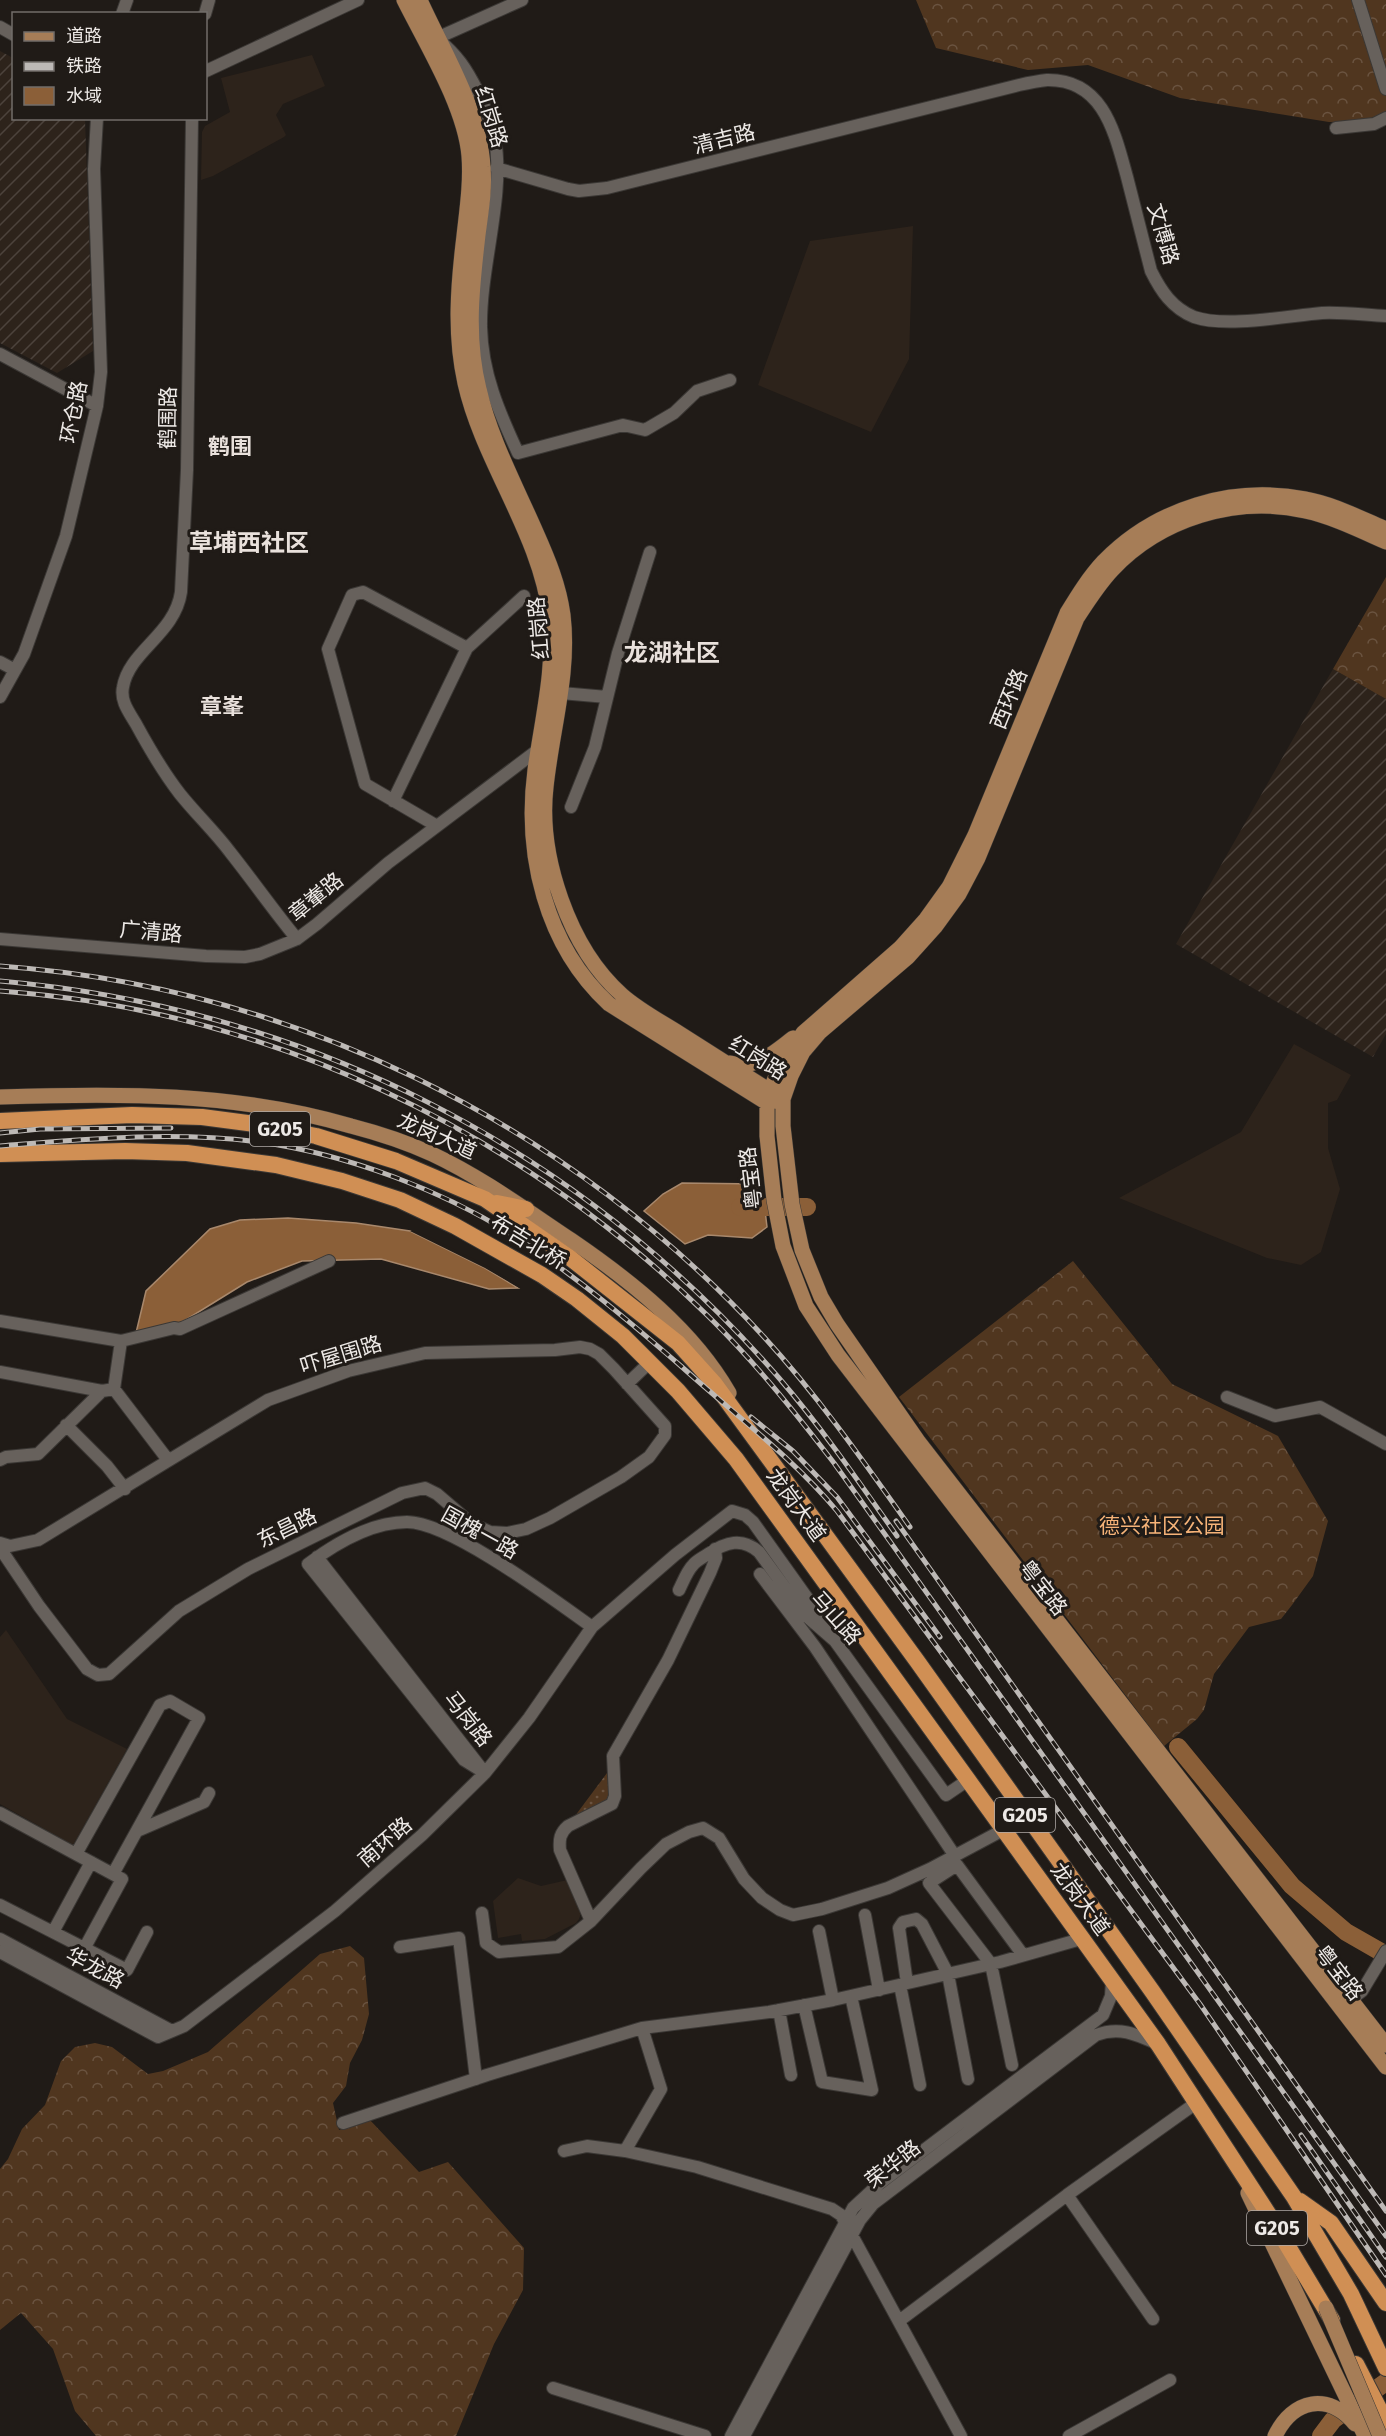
<svg xmlns="http://www.w3.org/2000/svg" width="1386" height="2436" font-family="'Fira Sans','Noto Sans SC',sans-serif">
<style>
.built{fill:#2d231b}
.industrial{fill:url(#industrial-furrows)}
.grass{fill:url(#grass-dots)}
.forest{fill:url(#forest-crowns)}
.water{fill:#8b5f38;stroke:#a8886c;stroke-width:1.5}
.pier{fill:#201b17}
.lines{fill:none;stroke-linecap:round;stroke-linejoin:round}
.river{stroke:#8b5f38;stroke-width:18}
.minor-casing{stroke:#3b3835;stroke-width:14}
.major-casing{stroke:#3b3835;stroke-width:16}
.highway-casing{stroke:#3b3835;stroke-width:18}
.minor{stroke:#67615c;stroke-width:12}
.major{stroke:#a67d57;stroke-width:15}
.highway{stroke:#d08f54;stroke-width:16}
.rail-casing{stroke:#bdb9b6;stroke-width:5}
.rail{stroke:#201b17;stroke-width:3;stroke-dasharray:9;stroke-linecap:butt}
.major-bridge-casing{stroke:#3b3835;stroke-width:16;stroke-linecap:butt}
.major-bridge{stroke:#a67d57;stroke-width:15}
.labels{text-anchor:middle;stroke-width:6;stroke-linejoin:round;paint-order:stroke}
.shield{fill:#201b17;stroke:#b0aba8;stroke-width:1.5}
.shield-label{font-size:20px;font-weight:bold;fill:#ede9e6}
.street-label{font-size:21px;fill:#ede9e6;stroke:#201b17}
.park-label{font-size:21px;fill:#f6b378;stroke:#201b17}
.neighbourhood-label{font-size:22px;font-weight:bold;fill:#e9e1dc;stroke:#201b17}
.quarter-label{font-size:24px;font-weight:bold;fill:#e9e1dc;stroke:#201b17}
</style>
<defs>
<pattern id="industrial-furrows" width="10" height="10" patternUnits="userSpaceOnUse" patternTransform="scale(1.5)"><rect width="10" height="10" fill="#2d231b"/><path d="M-1 1l2-2M0 10L10 0M9 11l2-2" fill="none" stroke="#4c433c"/></pattern>
<pattern id="grass-dots" width="8" height="8" patternUnits="userSpaceOnUse" patternTransform="scale(1.5)"><rect width="8" height="8" fill="#50361f"/><path d="M2 2h.1M6 6h.1" fill="none" stroke="#6a5340" stroke-width="1.8" stroke-linecap="round"/></pattern>
<pattern id="forest-crowns" width="20" height="18" patternUnits="userSpaceOnUse" patternTransform="scale(1.5)"><rect width="20" height="18" fill="#50361f"/><path d="M2 6a3 3 0 1 1 6 0M12 15a3 3 0 1 1 6 0" fill="none" stroke="#6a5340"/></pattern>
</defs>
<rect width="100%" height="100%" fill="#201b17"/>
<!-- built -->
<path class="built" d="M312 55 325 86 283 104 276 115 286 135 284 137 213 176 201 180 202 132 205 126 230 112 221 78Z
M913 226 909 359 871 432 758 385 810 241Z
M1294 1044 1351 1075 1337 1100 1328 1103V1148L1340 1189 1321 1252 1301 1265 1267 1258 1119 1198 1241 1132Z
M6 1630 67 1719 127 1749 73 1845 0 1804V1637Z
M518 1878 541 1886 572 1879 581 1913 579 1919 576 1923 545 1939 522 1941 521 1934 498 1938 493 1901Z"/>
<!-- industrial -->
<path class="industrial" d="M0 51 13 58 14 118 85 119 93 351 57 373 0 343Z
M1333 669 1386 699V1034L1373 1057 1176 944Z"/>
<!-- grass -->
<path class="grass" d="M607 1773 617 1795 572 1820Z"/>
<!-- forest -->
<path class="forest" d="M916 0H1386V121L1329 122 1180 98 1088 65 1028 70 936 48Z
M1386 577V699L1333 669Z
M1073 1261 1172 1384 1278 1436 1328 1521 1313 1576 1292 1605 1281 1619 1249 1627 1214 1674 1204 1710 1197 1719 1164 1746 899 1397Z
M350 1946 364 1958 369 2014 362 2040 350 2063 346 2086 333 2103 339 2130 369 2119 419 2172 448 2162 524 2248 523 2290 494 2344 456 2436H96L75 2411 53 2349 21 2313 0 2330V2169L8 2159 22 2129 45 2105 61 2061 75 2047 95 2043 112 2047 148 2074 163 2071 208 2052 320 1954Z"/>
<!-- water -->
<path class="water" d="M682 1183 758 1184 764 1202 767 1227 752 1238 708 1235 685 1244 644 1211 663 1194Z
M288 1218 356 1223 410 1231 485 1268 518 1288 489 1289 381 1259 302 1261 247 1282 184 1321 156 1332 136 1333 146 1291 210 1229 240 1220Z"/>
<!-- pier -->
<path class="pier" d="M410 1231H418L486 1265 520 1286 521 1289 485 1268Z"/>
<g class="lines">
<!-- river -->
<path class="river" d="M740 1207H807
M1178 1747 1292 1886 1346 1932 1386 1955
M1321 2436 1333 2420 1386 2382"/>
<!-- minor casing -->
<g class="minor-casing">
<path id="minor" d="M522 0 437 38C458 56 466 68 478 92 485 108 492 123 495 140 505 196 480 267 481 327 482 373 499 412 518 453L623 425 645 430 674 413 697 391 730 380
M1358 0 1386 89
M122 14 127 0
M205 14 209 0
M0 27 14 35
M206 71 358 0
M192 118 187 470 181 592C175 634 129 651 123 687 120 701 129 712 136 724 149 748 163 772 180 794 196 814 215 832 230 852 253 881 274 911 297 939
M1336 128 1374 124 1386 118
M496 168 568 189 579 191 607 188 1019 85C1028 83 1038 81 1047 80 1104 79 1115 134 1127 177 1135 209 1143 240 1151 271 1161 291 1172 308 1194 317 1226 328 1287 316 1322 313 1343 312 1365 315 1386 316
M0 354 97 406
M0 662 15 670
M561 693 607 697
M0 697 24 654 66 536 97 406 101 372 94 169 97 118
M393 801 467 648 524 596
M571 807 595 747 618 653 650 552
M437 826 365 784 328 649 352 595 363 592 467 648
M0 939 206 956 245 957 260 954 297 939 317 924 388 863 539 749
M0 1321 121 1341
M0 1372 102 1391 114 1389 121 1341 174 1328 180 1329 329 1261
M627 1384 650 1362
M114 1389 168 1460
M1227 1397 1275 1416 1320 1407 1386 1444
M66 1425 107 1466 125 1489
M0 1460 6 1457 38 1454 102 1391
M0 1543 10 1546 38 1540 268 1400 348 1371 425 1353 555 1350 580 1347 590 1349 599 1354 614 1369 665 1426V1435L649 1457 621 1477 550 1518 526 1529 507 1533 490 1532 472 1524 437 1494 425 1488 402 1493 248 1569 179 1611 109 1674 98 1675 87 1669 39 1606 0 1548
M317 1557 481 1768
M760 1574 815 1647 955 1856
M679 1590C683 1582 687 1571 693 1565 697 1560 704 1557 708 1554 726 1542 742 1537 759 1552L805 1615 835 1641 946 1795 968 1780
M485 1773 464 1760 308 1564C336 1543 371 1522 407 1522 450 1522 554 1600 592 1627
M0 1813 122 1879 84 1949
M137 1831 204 1802 209 1793
M76 1854 160 1705 170 1701 199 1718 113 1874
M0 1905 127 1970 147 1932
M482 1913 486 1943 499 1952 558 1947 591 1921 641 1868 666 1844 689 1832 703 1828 719 1838 744 1879 762 1898 780 1910 793 1915 822 1909 888 1888 930 1869 1003 1830
M865 1915 879 1990
M591 1921 560 1850C559 1839 560 1833 568 1826L612 1804 615 1796 613 1756 668 1660 710 1573 716 1558 715 1549
M819 1931 833 2000
M53 1932 91 1862
M0 1939 172 2031
M400 1947 459 1938 476 2079
M0 1952 158 2037 184 2026 335 1911 422 1835 485 1773 529 1718 592 1627 675 1555 732 1511 745 1515 753 1522 820 1616 835 1641
M907 1983 899 1928 903 1922 916 1919 922 1924 948 1974 968 2079
M900 1985 920 2085
M1345 2004 1362 1991 1386 1951
M804 2005 822 2082 872 2090 851 1996
M779 2010 791 2075
M1012 2065 991 1964 929 1883 957 1865 1023 1955
M343 2123 487 2075 642 2028 769 2012 833 2000 1000 1962 1081 1939
M564 2151 587 2146 625 2151 697 2167 832 2209 841 2215 961 2436
M625 2151 661 2089 642 2028
M1067 2195 1153 2319
M899 2321 1067 2195 1196 2103
M553 2388 705 2436
M731 2436 853 2208 879 2184 1103 2015 1111 1996 1112 1981
M744 2436 860 2220 873 2204 1096 2035C1119 2026 1136 2034 1158 2044
M1069 2436 1170 2380"/>
</g>
<!-- major casing -->
<g class="major-casing">
<path id="major" d="M404 0C426 44 465 107 469 156 471 182 467 209 464 236 458 285 454 334 465 383 483 463 541 535 550 617 555 669 542 719 535 770 524 854 545 945 609 1004L767 1103 775 1101
M420 0C443 51 480 110 483 167 485 190 481 212 478 235 472 287 466 337 479 389 490 438 516 486 536 532 548 559 559 585 563 615 570 673 552 729 546 787 538 856 569 948 622 995 639 1010 660 1021 679 1033 712 1054 745 1075 778 1096
M1386 529C1360 518 1333 504 1305 499 1232 485 1156 508 1104 561 1089 577 1078 595 1067 613L975 835 949 887 926 919 900 948 803 1033 780 1066 770 1091 767 1103V1136L774 1200 783 1246 806 1306 838 1355 1386 2067
M1386 542C1359 530 1333 517 1305 511 1236 495 1160 519 1112 570 1098 585 1088 601 1077 618L978 858 959 894 935 927 908 957 820 1032 803 1052 791 1076 783 1099V1126L792 1204 802 1250 821 1297 837 1324 918 1441 1386 2045
M730 1063C756 1070 773 1053 793 1038
M0 1097C120 1093 234 1092 351 1126 378 1133 406 1142 432 1154 481 1177 526 1210 571 1240 631 1281 693 1330 729 1393
M1248 2193 1365 2436
M1275 2436C1293 2399 1328 2392 1355 2424"/>
</g>
<!-- highway casing -->
<g class="highway-casing">
<path id="highway" d="M0 1121 132 1115 202 1117 263 1125 316 1136 396 1161 485 1199 569 1257 678 1343 714 1383 917 1661 1152 1991 1294 2197 1351 2294 1386 2368
M0 1154 125 1151 187 1153 276 1165 342 1181 400 1200 455 1226 542 1275 577 1299 623 1336 678 1391 736 1459 968 1780 1158 2044 1271 2218 1332 2320
M497 1203 526 1209
M1300 2201 1331 2223 1386 2303
M1356 2364 1386 2422"/>
</g>
<!-- minor -->
<use href="#minor" class="minor"/>
<!-- major -->
<use href="#major" class="major"/>
<!-- highway -->
<use href="#highway" class="highway"/>
<!-- rail casing -->
<g class="rail-casing">
<path id="rail" d="M0 966C291 987 567 1122 764 1337 818 1396 864 1462 910 1527
M0 981C305 1008 578 1146 779 1378 822 1428 859 1482 897 1536
M0 991C266 1010 518 1129 708 1316 754 1361 794 1411 834 1463L1386 2236
M0 1133 40 1129 171 1128
M0 1146C87 1139 173 1131 259 1142 347 1154 445 1191 519 1239 577 1277 630 1322 682 1367 734 1414 792 1457 837 1511L1200 2004 1386 2275
M751 1417 793 1451 837 1497 940 1637
M896 1521 1386 2211
M1301 2135 1386 2257"/>
</g>
<!-- rail -->
<use href="#rail" class="rail"/>
<!-- major-bridge casing -->
<g class="major-bridge-casing">
<path id="major-bridge" d="M1326 2308 1380 2436"/>
</g>
<!-- major-bridge -->
<use href="#major-bridge" class="major-bridge"/>
</g>
<g class="labels">
<!-- shield labels -->
<g class="shield">
<rect x="250" y="1112" width="60" height="34" rx="4.5"/>
<rect x="995" y="1798" width="60" height="34" rx="4.5"/>
<rect x="1247" y="2211" width="60" height="34" rx="4.5"/>
</g>
<g class="shield-label">
<text x="280" y="1136">G205</text>
<text x="1025" y="1822">G205</text>
<text x="1277" y="2235">G205</text>
</g>
<!-- street labels -->
<g class="street-label">
<text transform="translate(491 117) rotate(73)" y="7">红岗路</text>
<text transform="translate(724 139) rotate(-14)" y="7">清吉路</text>
<text transform="translate(1163 234) rotate(74)" y="7">文博路</text>
<text transform="translate(74 412) rotate(-79)" y="7">环仓路</text>
<text transform="translate(168 418) rotate(-89)" y="7">鹤围路</text>
<text transform="translate(539 628) rotate(-95)" y="7">红岗路</text>
<text transform="translate(1009 699) rotate(-68)" y="7">西环路</text>
<text transform="translate(316 897) rotate(-39)" y="7">章輋路</text>
<text transform="translate(151 932) rotate(5)" y="7">广清路</text>
<text transform="translate(758 1058) rotate(32)" y="7">红岗路</text>
<text transform="translate(437 1136) rotate(24)" y="7">龙岗大道</text>
<text transform="translate(751 1178) rotate(-97)" y="7">粤宝路</text>
<text transform="translate(528 1242) rotate(31)" y="7">布吉北桥</text>
<text transform="translate(341 1355) rotate(-17)" y="7">吓屋围路</text>
<text transform="translate(796 1505) rotate(54)" y="7">龙岗大道</text>
<text transform="translate(287 1528) rotate(-26)" y="7">东昌路</text>
<text transform="translate(480 1533) rotate(29)" y="7">国槐一路</text>
<text transform="translate(1043 1588) rotate(52)" y="7">粤宝路</text>
<text transform="translate(836 1618) rotate(48)" y="7">马山路</text>
<text transform="translate(468 1719) rotate(52)" y="7">马岗路</text>
<text transform="translate(385 1842) rotate(-41)" y="7">南环路</text>
<text transform="translate(1080 1899) rotate(54)" y="7">龙岗大道</text>
<text transform="translate(95 1968) rotate(28)" y="7">华龙路</text>
<text transform="translate(1339 1973) rotate(52)" y="7">粤宝路</text>
<text transform="translate(893 2164) rotate(-38)" y="7">荣华路</text>
</g>
<!-- park labels -->
<g class="park-label">
<text x="1162" y="1533">德兴社区公园</text>
</g>
<!-- neighbourhood labels -->
<g class="neighbourhood-label">
<text x="230" y="454">鹤围</text>
<text x="222" y="714">章峯</text>
</g>
<!-- quarter labels -->
<g class="quarter-label">
<text x="249" y="551">草埔西社区</text>
<text x="672" y="661">龙湖社区</text>
</g>
</g>
<!-- legend -->
<rect x="12" y="12" width="195" height="108" fill="#201b17" stroke="#726d6a" stroke-width="1.5"/>
<rect x="24" y="32" width="30" height="9" fill="#a67d57" stroke="#726d6a" stroke-width="1.5"/>
<text x="66" y="42" font-size="18" fill="#ede9e6">道路</text>
<rect x="24" y="62" width="30" height="9" fill="#bdb9b6" stroke="#726d6a" stroke-width="1.5"/>
<text x="66" y="72" font-size="18" fill="#ede9e6">铁路</text>
<rect x="24" y="87" width="30" height="18" fill="#8b5f38" stroke="#726d6a" stroke-width="1.5"/>
<text x="66" y="102" font-size="18" fill="#ede9e6">水域</text>
</svg>
